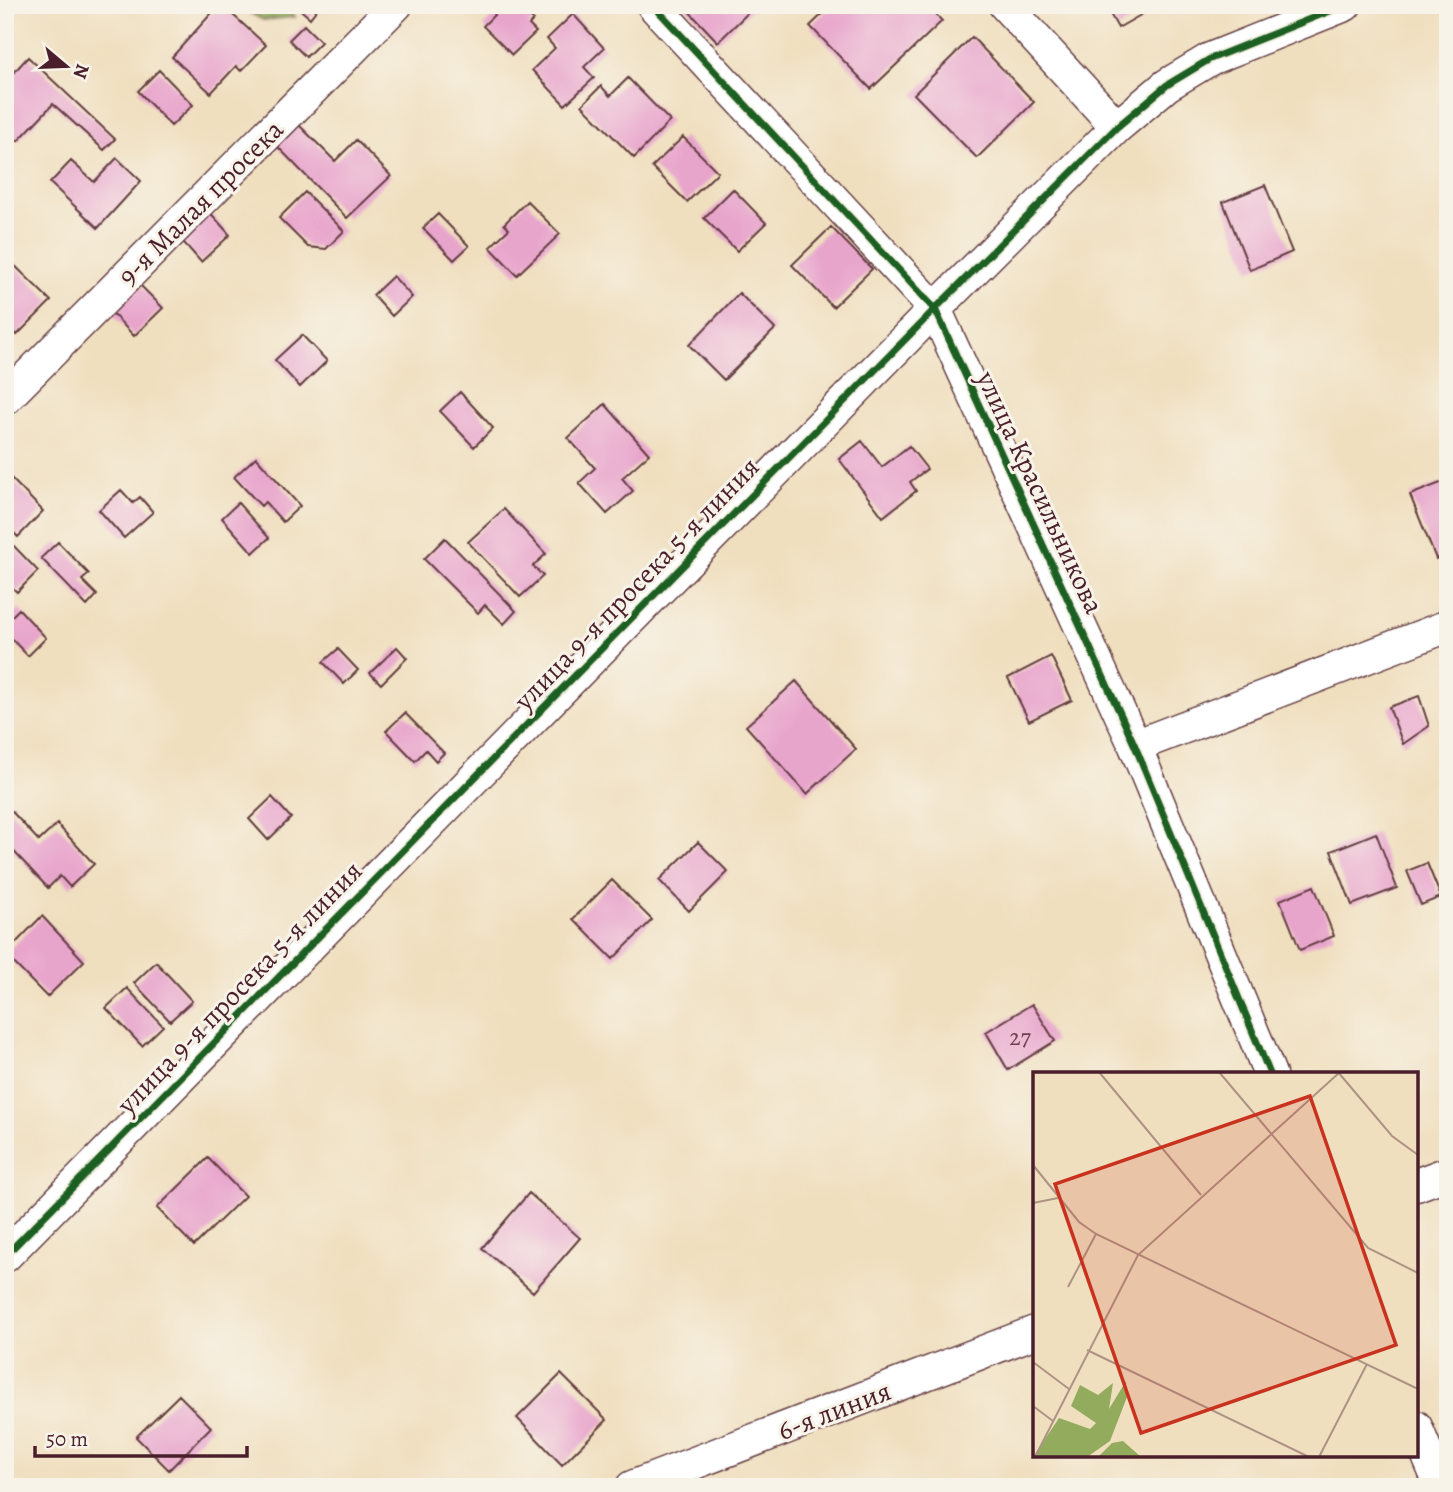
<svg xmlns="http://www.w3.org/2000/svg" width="1453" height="1492" font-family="Alegreya,serif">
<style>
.forest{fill:#92ab5c;stroke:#6e6544;stroke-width:2}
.building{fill:#e8a5cc}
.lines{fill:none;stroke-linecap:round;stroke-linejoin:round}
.minor-casing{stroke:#633c41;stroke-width:35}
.minor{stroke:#fff;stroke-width:32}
.cycleway-casing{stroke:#f7f3e8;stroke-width:11}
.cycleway{stroke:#1b5e20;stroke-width:7}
.labels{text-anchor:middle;stroke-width:6;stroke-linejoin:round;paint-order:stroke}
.number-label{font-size:24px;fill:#724053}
.street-label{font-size:28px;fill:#4a1f2b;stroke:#f7f3e8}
.inset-road{fill:none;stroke:#ae9284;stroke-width:2}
.view{fill:#c8321e;fill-opacity:0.15;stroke:#c8321e;stroke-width:3.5}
.inset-edge{fill:none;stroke:#4a1f2b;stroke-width:3.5}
</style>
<rect width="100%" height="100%" fill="#f7f3e8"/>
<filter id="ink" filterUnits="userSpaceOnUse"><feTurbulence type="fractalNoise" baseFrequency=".0143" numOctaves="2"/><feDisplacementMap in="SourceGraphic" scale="14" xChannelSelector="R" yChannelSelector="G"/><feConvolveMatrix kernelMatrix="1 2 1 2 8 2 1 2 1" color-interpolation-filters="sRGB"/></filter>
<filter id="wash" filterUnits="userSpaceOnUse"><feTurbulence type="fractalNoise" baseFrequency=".00686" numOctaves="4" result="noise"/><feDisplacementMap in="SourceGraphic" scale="28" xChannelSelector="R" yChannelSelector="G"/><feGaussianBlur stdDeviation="1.57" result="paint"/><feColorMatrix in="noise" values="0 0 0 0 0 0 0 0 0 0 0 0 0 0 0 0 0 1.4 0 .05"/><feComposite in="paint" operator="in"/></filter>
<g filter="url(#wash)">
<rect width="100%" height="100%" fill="#f0dfbf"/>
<!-- forest -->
<path class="forest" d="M235 5H285L295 17 263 20Z"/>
<g id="blocks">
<!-- building -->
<path class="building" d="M219 5H222L266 45 241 71 236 66 211 93 172 57Z
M295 5H320L310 18Z
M504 5H518L533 20 529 25 536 32 512 55 483 26Z
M683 5H756L718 42Z
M832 5H927L942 21 871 89 810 26Z
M1105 5H1158L1118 28Z
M573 14 604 48 584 67 594 78 565 105 532 70 555 48 547 39Z
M304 25 321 42 306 57 289 40Z
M972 37 1034 102 977 158 914 94Z
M28 57 115 139 104 150 53 104 18 141 5 128V82Z
M159 70 193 105 171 126 138 91Z
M628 78 670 121 634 158 582 105 601 86 610 96Z
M298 124 335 161 356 140 391 176 347 218 276 145Z
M683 137 718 172 687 202 652 167Z
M117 158 141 181 98 228 50 183 71 161 94 182Z
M1265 185 1292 252 1250 270 1223 202Z
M733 189 766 223 737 251 704 218Z
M305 192 344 231 326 249 308 247 279 218Z
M527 201 560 234 517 275 490 247 509 229 504 224Z
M207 209 230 235 201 262 178 236Z
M438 214 469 246 454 260 423 228Z
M831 227 872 269 833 307 792 265Z
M5 256 51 301 17 335 5 323Z
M393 276 412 297 392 316 373 295Z
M139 284 163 308 134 336 111 312Z
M739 293 775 329 724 380 689 345Z
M302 335 327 361 300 387 275 360Z
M460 392 493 428 474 447 440 411Z
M605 404 649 454 622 478 633 491 607 514 579 483 595 468 568 438Z
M862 441 882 467 909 446 927 469 910 482 916 491 883 517 839 459Z
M256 457 300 506 283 522 265 502 261 506 234 477Z
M5 472 43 511 18 537 5 524Z
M1448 480V554L1436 559 1410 495Z
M121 490 133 503 140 497 153 512 124 538 99 510Z
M238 503 269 538 253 553 222 518Z
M504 509 546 554 533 566 543 576 520 597 468 542Z
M445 538 516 611 504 624 485 605 478 613 424 559Z
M9 541 38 571 17 592 5 581V545Z
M58 542 89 574 82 580 97 595 87 606 41 558Z
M19 609 46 638 28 656 5 632V623Z
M397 647 407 658 381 684 370 673Z
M338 649 358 670 344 684 323 662Z
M1051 656 1072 700 1029 721 1008 678Z
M796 681 856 749 807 794 746 726Z
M1419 696 1429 726 1403 744 1389 707Z
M405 713 444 753 436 761 426 750 415 761 386 731Z
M272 797 291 818 268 840 249 819Z
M5 804 39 841 57 824 94 864 70 887 60 876 48 888 5 842Z
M1376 833 1397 888 1352 905 1331 851Z
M698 842 728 872 689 911 659 880Z
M1427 863 1441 897 1421 905 1407 871Z
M612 880 652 920 613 959 573 919Z
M1314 886 1334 936 1300 950 1280 900Z
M42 916 84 961 47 997 5 954Z
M156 962 192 1001 170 1021 134 983Z
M127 988 163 1026 142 1046 106 1008Z
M1032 1004 1055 1041 1008 1070 986 1032Z
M208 1158 245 1196 194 1246 157 1208Z
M529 1193 580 1238 533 1292 482 1248Z
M561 1374 607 1420 562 1465 517 1418Z
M179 1395 211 1427 169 1470 136 1437Z"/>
</g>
</g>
<g filter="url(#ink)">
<use href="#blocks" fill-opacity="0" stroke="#633c41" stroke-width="2"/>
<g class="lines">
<!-- minor casing -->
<g class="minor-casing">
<path id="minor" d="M653 5 935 309 1135 746 1270 1074
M1005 5 1117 127
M5 399 396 5
M1135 746 1448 626
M1416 1185 1448 1173
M5 1256 935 309 1117 127 1167 85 1210 59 1345 5
M1416 1427 1441 1487
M632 1487 1035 1332"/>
</g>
<!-- minor -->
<use href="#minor" class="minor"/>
<!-- cycleway casing -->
<g class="cycleway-casing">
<path id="cycleway" d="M653 5 935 309 1135 746 1270 1074
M5 1256 935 309 1117 127 1167 85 1210 59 1345 5"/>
</g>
<!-- cycleway -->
<use href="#cycleway" class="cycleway"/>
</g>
</g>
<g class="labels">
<!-- number labels -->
<g class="number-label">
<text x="1020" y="1045">27</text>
</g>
<!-- street labels -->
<g class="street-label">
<text transform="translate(200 202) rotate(-45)" y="10">9-я Малая просека</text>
<text transform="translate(1041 492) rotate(65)" y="10">улица Красильникова</text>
<text transform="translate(636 583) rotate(-46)" y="10">улица 9-я просека 5-я линия</text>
<text transform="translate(239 987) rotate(-46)" y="10">улица 9-я просека 5-я линия</text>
<text transform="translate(834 1410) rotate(-21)" y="10">6-я линия</text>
</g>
</g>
<!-- overview -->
<g transform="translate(1033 1072)">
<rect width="385" height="385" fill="#f0dfbf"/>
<path d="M93 309 94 325 77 369 54 385H0L26 346 57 357 63 351 38 334 47 313 65 323 80 311 76 337ZM90 369 108 385H65L79 371Z" fill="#92ab5c"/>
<path class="inset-road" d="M66 0 168 123M186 0 335 176 385 201M305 0 359 64 385 83M0 93 46 150 63 162 385 317M0 131 25 126M35 215 63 162M54 278 276 385M0 290 36 317M0 334 20 349M2 385 105 183 307 0M286 385 334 292"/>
<path class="view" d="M277 24 363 273 108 361 22 112Z"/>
<rect width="385" height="385" class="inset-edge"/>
</g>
<!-- margin -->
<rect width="1453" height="1492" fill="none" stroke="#f7f3e8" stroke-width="28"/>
<!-- north arrow -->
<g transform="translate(66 66) rotate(109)" stroke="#f7f3e8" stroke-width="5" paint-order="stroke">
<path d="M0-5L12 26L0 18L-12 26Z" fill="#4a1f2b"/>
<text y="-10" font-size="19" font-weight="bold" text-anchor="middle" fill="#4a1f2b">N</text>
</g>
<!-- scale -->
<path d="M35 1446v10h212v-10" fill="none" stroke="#4a1f2b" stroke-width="3.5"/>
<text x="46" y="1446" font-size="21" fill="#4a1f2b" stroke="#f7f3e8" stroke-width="5" paint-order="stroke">50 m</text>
</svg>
